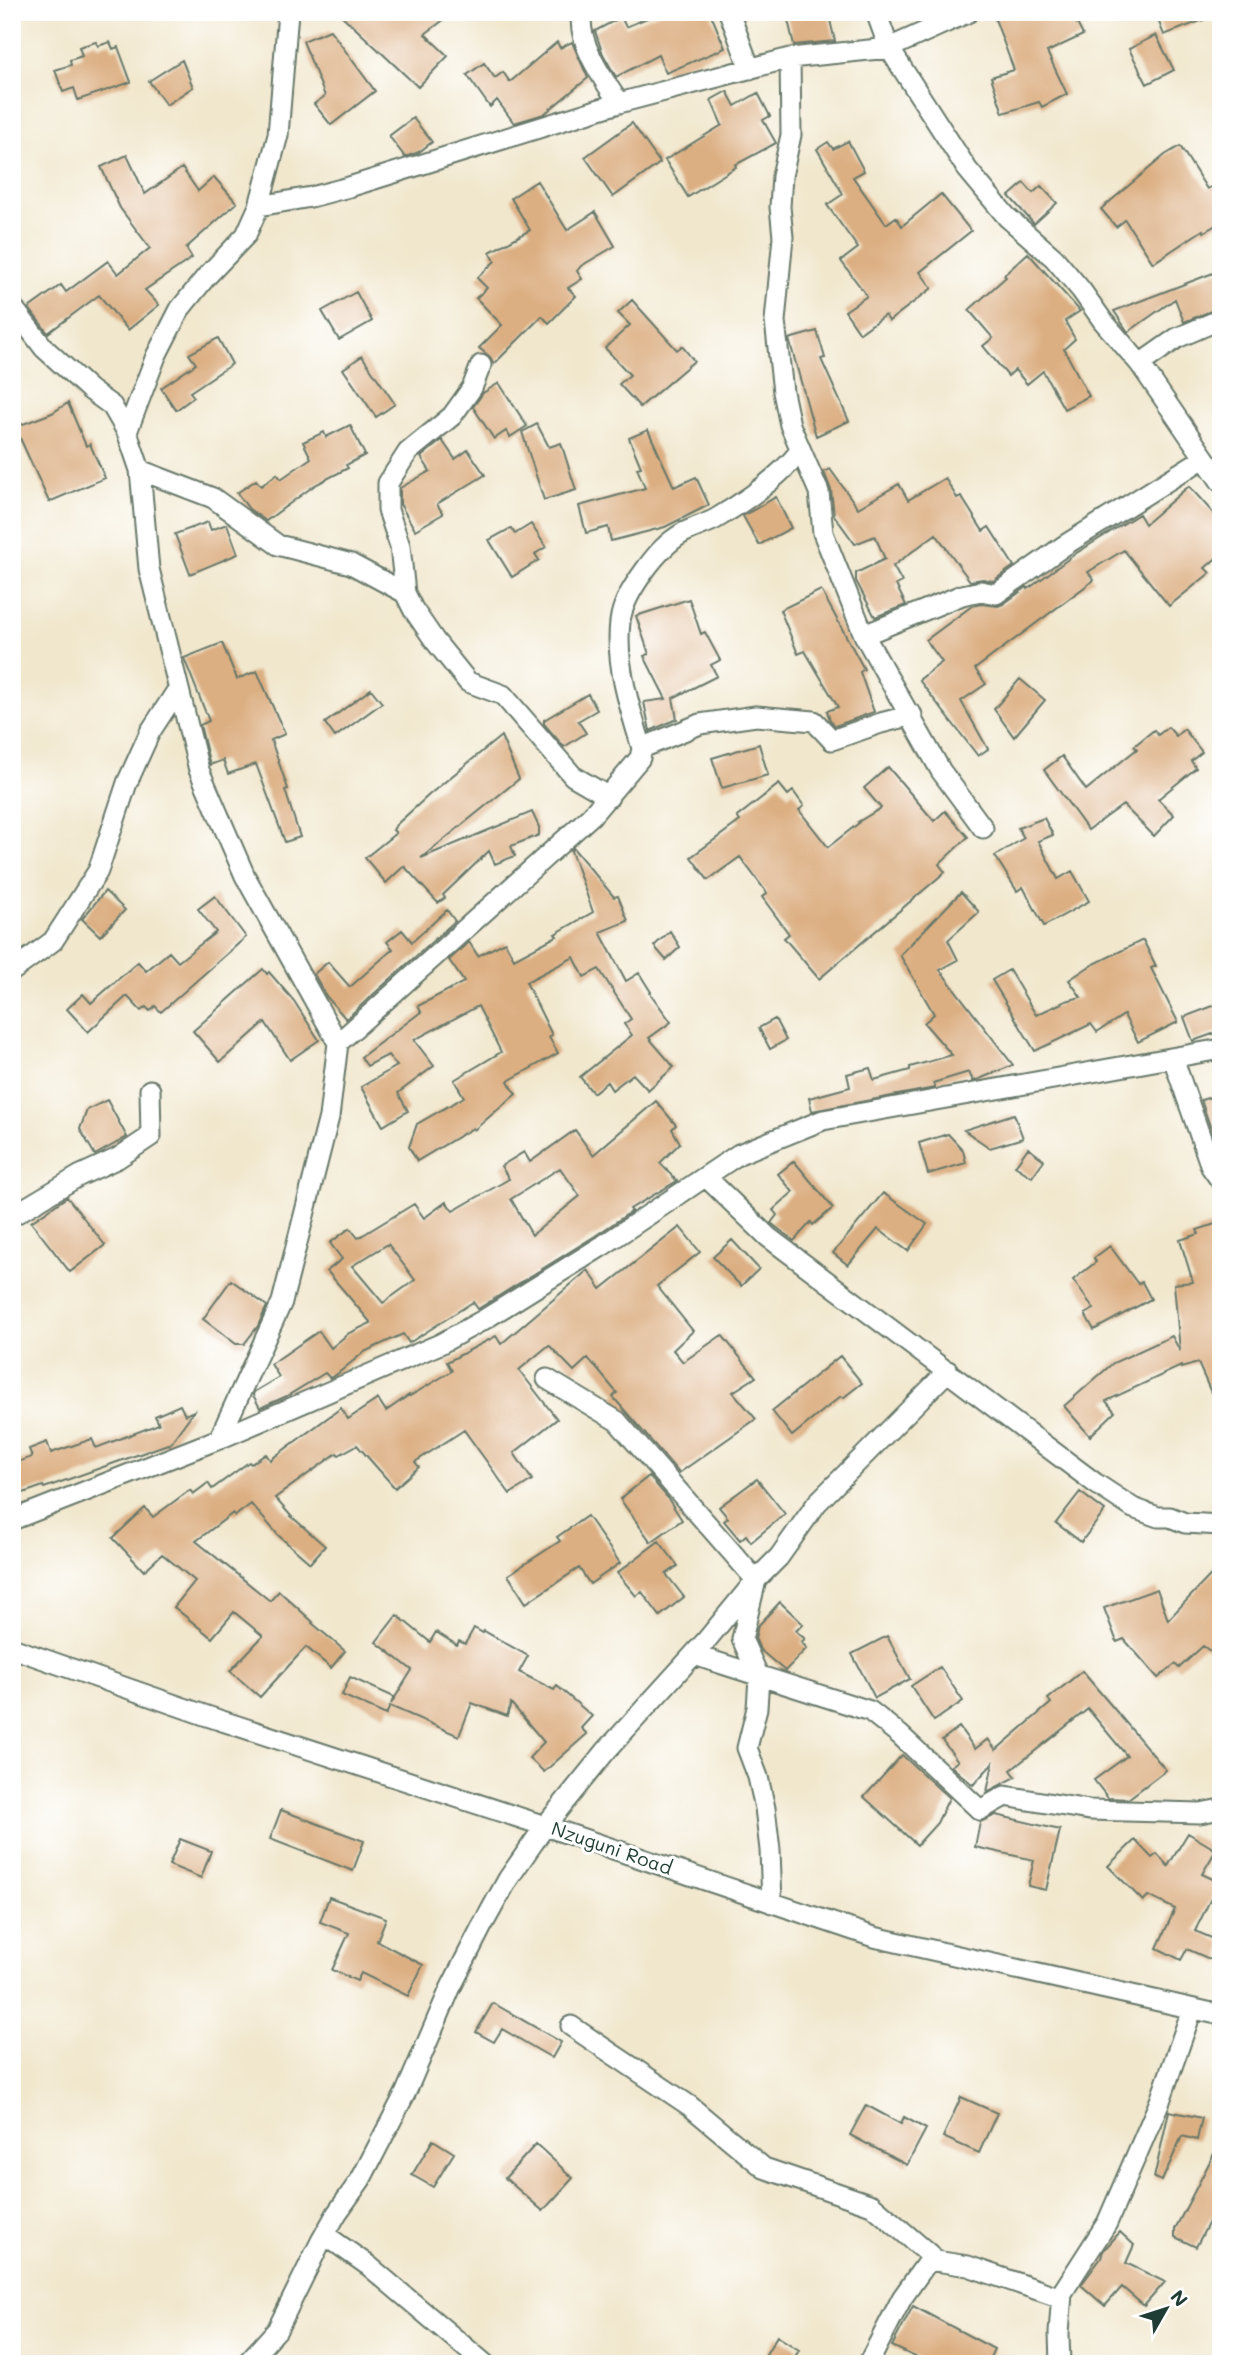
<svg xmlns="http://www.w3.org/2000/svg" width="1233" height="2376" font-family="Mali,sans-serif">
<style>
.building{fill:#dcaf82;fill-rule:evenodd}
.lines{fill:none;stroke-linecap:round;stroke-linejoin:round}
.minor-casing{stroke:#68786a;stroke-width:23}
.minor{stroke:#fff;stroke-width:19}
.labels{text-anchor:middle;stroke-width:6;stroke-linejoin:round;paint-order:stroke}
.street-label{font-size:19px;fill:#1f3d34;stroke:#fff}
</style>
<rect width="100%" height="100%" fill="#fff"/>
<filter id="ink" filterUnits="userSpaceOnUse"><feTurbulence type="fractalNoise" baseFrequency=".0143" numOctaves="2"/><feDisplacementMap in="SourceGraphic" scale="14" xChannelSelector="R" yChannelSelector="G"/><feConvolveMatrix kernelMatrix="1 2 1 2 8 2 1 2 1" color-interpolation-filters="sRGB"/></filter>
<filter id="wash" filterUnits="userSpaceOnUse"><feTurbulence type="fractalNoise" baseFrequency=".00686" numOctaves="4" result="noise"/><feDisplacementMap in="SourceGraphic" scale="28" xChannelSelector="R" yChannelSelector="G"/><feGaussianBlur stdDeviation="1.57" result="paint"/><feColorMatrix in="noise" values="0 0 0 0 0 0 0 0 0 0 0 0 0 0 0 0 0 1.4 0 .05"/><feComposite in="paint" operator="in"/></filter>
<g filter="url(#wash)">
<rect width="100%" height="100%" fill="#f1e7cd"/>
<g id="blocks">
<!-- building -->
<path class="building" d="M338 12H454L425 34 448 56 418 87Z
M661 12H710L725 48 666 73 658 55 616 77 603 54 595 31 621 17 626 27Z
M786 12H828L835 41 794 45Z
M1012 12H1071L1083 35 1047 52 1067 94 1042 107 1039 102 1003 113 991 77 1014 70 995 19Z
M1155 12H1218L1219 14 1164 35Z
M330 30 375 91 331 125 314 104 325 96 303 41Z
M1156 35 1174 70 1147 84 1129 49Z
M96 42 98 46 110 42 113 49 118 47 131 82 78 100 74 88 63 92 55 70 71 65 70 60 82 56 79 47Z
M557 42 560 48 572 42 588 78 544 114 514 123 497 100 490 107 467 75 484 63 495 78 503 72 510 82Z
M182 60 193 87 166 105 149 81Z
M727 91 735 106 758 93 770 116 763 120 776 143 735 165 736 167 688 197 665 160 722 125 711 100Z
M413 118 432 142 419 152 405 157 389 136Z
M632 123 660 163 613 197 585 157Z
M848 141 864 171 853 177 886 224 896 217 902 226 941 194 971 231 920 272 932 288 889 321 885 315 860 333 845 311 867 296 841 261 858 248 827 205 843 194 817 149 828 142 833 149Z
M1180 146 1207 189 1221 182V222L1204 232 1203 230 1153 263 1125 220 1116 227 1101 209 1165 155Z
M127 155 145 194 182 168 198 191 214 177 237 203 186 248 192 258 145 290 159 305 128 330 99 295 48 333 29 308 61 285 66 292 108 261 118 274 150 248 120 208 101 167Z
M537 181 567 230 595 212 615 246 581 266 577 271 582 279 568 288 576 296 549 323 542 316 494 364 490 357 479 348 502 325 476 298 487 288 477 278 495 261 490 252 530 230 511 198Z
M1024 183 1033 193 1041 186 1057 203 1034 224 1009 196Z
M1028 253 1080 311 1065 321 1075 339 1064 349 1089 396 1064 409 1043 371 1027 384 1015 370 1008 376 983 346 993 338 969 310 1006 277 1004 275Z
M1221 270V307L1184 322 1175 299 1128 332 1114 311Z
M356 292 372 321 339 340 322 311Z
M632 300 677 350 682 346 694 361 640 407 619 384 630 375 605 348 630 325 618 313Z
M817 331 825 358 821 359 849 421 816 436 789 339Z
M218 338 232 364 190 392 194 397 176 410 161 388 196 364 189 354Z
M362 356 395 404 376 417 343 369Z
M499 383 527 426 510 437 506 431 494 439 473 407 483 393Z
M68 403 86 446 90 444 105 478 49 502 15 427 52 413Z
M537 424 549 447 561 443 576 490 544 500 522 432Z
M350 425 365 455 346 465 348 468 315 485 266 521 249 509 237 493 256 480 261 486 277 474 281 479 311 458 303 442 324 432 326 437Z
M648 430 674 487 696 477 709 505 665 527 611 541 608 527 586 533 579 506 645 488 637 468 641 467 629 438Z
M442 440 455 459 468 450 485 475 437 504 443 514 415 530 400 504V488L430 471 421 457Z
M830 469 858 508 899 484 908 500 945 478 957 498 961 496 983 531 989 527 1014 566 993 581 983 579 970 581 936 534 893 566 902 582 896 585 906 605 875 617 856 581V573L885 559 875 536 855 544 834 515 831 490 824 472Z
M1189 486 1221 522V554L1205 568 1210 573 1169 606 1124 550 1088 572 1094 580 975 669 986 684 961 701 988 749 978 756 919 680 942 662 926 640 972 606 981 604 998 606 1003 604 1027 587 1028 589 1075 554 1139 514 1145 524Z
M776 497 791 528 759 545 743 516Z
M208 522 211 530 227 524 238 554 190 574 175 534Z
M531 524 546 547 535 554 539 560 512 577 489 540 511 528 515 534Z
M821 590 864 669 860 672 874 712 835 726 830 720 827 711 838 707 805 651 798 654 780 610Z
M689 599 701 634 705 632 720 660 711 665 717 676 673 698 677 719 650 731 644 702 666 699 644 656 649 654 636 616Z
M222 643 237 679 257 671 285 734 271 740 288 789 285 790 300 837 285 842 256 764 228 774 223 760 210 765 200 725 209 721 184 658Z
M1020 679 1045 700 1014 737 994 709Z
M371 689 382 703 335 737 325 723Z
M588 694 597 710 578 721 586 733 564 747 544 724V720Z
M1168 727 1176 736 1184 729 1202 752 1191 761 1196 768 1158 799 1174 815 1154 836 1123 805 1088 830 1044 770 1062 756 1086 790 1137 749 1134 746 1154 730 1158 735Z
M501 736 519 779 421 858 532 812 539 827V835L511 846 515 856 495 864 489 851 443 895 445 898 438 903 404 866 386 883 365 858 396 833 393 830 396 825 430 794Z
M759 744 768 775 722 788 712 758Z
M888 767 934 821 945 811 968 837 939 864 945 872 819 979 784 938 789 934 762 897 767 893 740 857 708 880 691 857 740 821 737 817 779 784 788 795 793 791 804 806 799 810 828 847 859 823 858 822 881 808 864 788Z
M1044 818 1053 835 1038 841 1058 879 1072 871 1089 901 1044 926 1023 887 1017 891 995 856 1024 838 1018 828Z
M573 848 614 897 618 896 628 921 600 932 626 981 639 973 651 992 650 993 671 1022 649 1038 674 1067 648 1090 633 1074 612 1090 607 1082 593 1093 580 1077 632 1035 624 1024 631 1019 599 969 584 977 574 957 526 982 552 1035 549 1037 558 1053 508 1081 516 1094 474 1130 473 1128 417 1161 409 1147 417 1124 464 1097 454 1080 501 1052 478 1006 414 1040 434 1066 398 1093 408 1111 383 1126 361 1087 397 1066 388 1055 367 1066 361 1057 421 1012 418 1006 464 982 449 960 469 942 478 956 505 942 514 959 557 936 555 934 593 912 571 851Z
M105 891 125 910 100 936 82 919Z
M961 892 979 912 948 940 958 960 940 970 1013 1065 977 1080 973 1081 969 1072 933 1083 935 1088 812 1111 809 1098 850 1087 847 1074 870 1068 874 1080 910 1070V1067L952 1055 924 1023 934 1014 900 955Z
M215 896 246 937 161 1012 155 1006 150 1011 146 1007 141 1011 127 996 88 1032 67 1009 83 994 91 1003 138 962 146 971 169 952 178 962 216 932 198 909Z
M447 910 455 921 346 1019 326 996 314 974 328 962 350 987 393 949 387 942 402 930 412 942Z
M670 931 680 947 666 960 654 946Z
M1143 940 1156 966 1151 968 1178 1022 1138 1042 1124 1015 1097 1032 1091 1024 1035 1051 992 980 1009 970 1036 1015 1066 1001 1081 997 1069 980 1090 966Z
M263 969 267 974 269 972 294 1001 319 1040 290 1060 265 1022 220 1062 193 1031Z
M1221 1003V1031L1193 1041 1184 1017Z
M775 1019 786 1040 770 1049 759 1028Z
M1221 1094V1158L1201 1100Z
M107 1100 127 1137 95 1155 80 1129 87 1110Z
M656 1101 676 1125 672 1129 680 1143 660 1163 677 1181 630 1209 632 1211 595 1236 478 1309 473 1302 409 1343 403 1334 364 1352 336 1375 330 1378 325 1373 287 1396 260 1408 253 1395 254 1392 279 1377 271 1364 319 1331 331 1348 349 1333 371 1323 327 1271 342 1259 330 1243 350 1228 358 1238 414 1204 424 1218 446 1202 453 1211 509 1179 501 1166 524 1152 530 1162 575 1130 593 1155ZM560 1168 580 1196 532 1235 511 1199ZM388 1244 415 1280 383 1303 352 1266Z
M1014 1114 1023 1138 990 1148 964 1130Z
M948 1134 963 1150 966 1163 928 1174 919 1143Z
M1028 1148 1044 1160 1032 1177 1015 1166Z
M794 1161 833 1208 813 1225 811 1222 794 1241 771 1223 777 1215 773 1210 793 1192 778 1174Z
M883 1193 927 1224 908 1251 878 1229 848 1265 833 1253Z
M67 1197 105 1245 70 1272 31 1222Z
M1221 1222V1415L1198 1363 1181 1368V1366L1106 1401 1115 1412 1090 1436 1064 1406 1113 1363 1172 1336 1180 1351 1174 1284 1193 1282 1180 1240 1199 1234 1197 1230Z
M680 1227 700 1252 657 1286 693 1331 673 1350 683 1362 722 1335 756 1377 733 1392 756 1419 679 1473 613 1397 617 1393 588 1358 574 1371 549 1345 519 1370 557 1419 514 1453 532 1480 510 1494 464 1430 415 1462 419 1467 395 1488 357 1445 339 1455 337 1453 275 1498 291 1516 325 1546 310 1563 279 1536 251 1504 235 1516 233 1513 196 1541 270 1601 279 1591 313 1622 312 1623 345 1651 331 1668 306 1647 260 1697 230 1671 263 1636 234 1612 212 1638 174 1607 195 1581 162 1554 144 1571 113 1538 145 1508 153 1517 190 1490 193 1494 208 1483 212 1489 249 1462 251 1464 266 1454 270 1460 341 1408 348 1419 378 1399 386 1411 409 1395 410 1396 452 1371 447 1362 496 1336 501 1344 588 1270 601 1289Z
M732 1240 759 1269 741 1286 713 1257Z
M1110 1246 1138 1284 1142 1282 1151 1299 1094 1330 1085 1314 1094 1309 1073 1280 1096 1262 1094 1258Z
M231 1280 267 1306 258 1326 244 1344H236L203 1319Z
M840 1356 862 1383 843 1398 841 1396 792 1436 772 1411Z
M180 1405 185 1415 194 1411 169 1445 168 1444 44 1488 43 1486 12 1497V1464L32 1457 29 1449 47 1442 51 1453 92 1439 96 1448 159 1424 155 1416Z
M649 1476 667 1497 682 1520 651 1542 620 1499Z
M757 1479 785 1514 751 1542 746 1535 740 1540 724 1521 728 1518 719 1507Z
M1080 1492 1105 1511 1081 1542 1056 1523Z
M587 1516 620 1563 590 1584 579 1568 526 1603 508 1575 560 1541 557 1537Z
M659 1541 678 1566 666 1574 684 1597 660 1616 642 1592 636 1596 617 1573Z
M1221 1564V1659L1203 1646 1179 1668 1175 1664 1158 1678 1124 1639 1117 1642 1104 1608 1157 1589 1168 1620Z
M780 1602 803 1624 796 1631 805 1639 801 1642 807 1648 785 1671 760 1650 755 1638 758 1626Z
M397 1615 430 1642 436 1632 457 1645 459 1641 465 1644 474 1628 483 1633 484 1631 528 1656 519 1672 554 1690 557 1686 592 1716 581 1728 587 1734 544 1772 529 1758 544 1742 511 1703 507 1716 472 1703 459 1736 390 1706 386 1715 342 1695 350 1677 394 1697 391 1704 412 1670 376 1642Z
M887 1636 910 1679 875 1698 852 1654Z
M940 1667 963 1701 934 1721 911 1686Z
M1082 1671 1166 1770 1128 1799 1108 1798 1094 1780 1127 1756 1088 1709 1011 1770 1016 1777 987 1792 993 1763 973 1785 951 1766 958 1761 942 1740 959 1727 975 1749 988 1739 996 1750 1051 1703 1048 1699Z
M902 1755 949 1798 937 1823 917 1845 864 1797Z
M281 1810 364 1841 353 1871 270 1839Z
M996 1815 1060 1830 1046 1890 1028 1886 1034 1860 975 1847 980 1822Z
M1188 1833 1216 1850 1202 1874 1219 1882 1195 1931 1221 1942V1964L1187 1949 1181 1960 1157 1948 1175 1909 1148 1896 1143 1901 1108 1866 1135 1840 1152 1858 1157 1854 1168 1866Z
M180 1839 211 1851 201 1878 169 1865Z
M329 1897 386 1918 377 1941 423 1965 408 1996 361 1973 357 1981 332 1970 349 1933 320 1922Z
M493 2003 561 2042 552 2058 502 2029 494 2042 476 2032Z
M961 2097 997 2113 979 2153 943 2137Z
M866 2105 901 2124 904 2117 926 2129 907 2165 850 2135Z
M1169 2111 1202 2118 1197 2140 1182 2136 1162 2181 1154 2178Z
M433 2140 454 2153 433 2187 412 2175Z
M1221 2140V2199L1196 2247 1175 2237V2229Z
M536 2144 573 2178 543 2211 505 2178Z
M1120 2232 1134 2245 1126 2263 1165 2282 1144 2306 1122 2287 1105 2306 1081 2285 1101 2258 1103 2251Z
M913 2306 994 2349 987 2364H930L892 2346Z
M777 2336 799 2350 791 2364H760Z"/>
</g>
</g>
<g filter="url(#ink)">
<use href="#blocks" fill-opacity="0" stroke="#68786a" stroke-width="2"/>
<g class="lines">
<!-- minor casing -->
<g class="minor-casing">
<path id="minor" d="M582 12C576 41 603 79 619 103
M729 12 750 69
M876 12 889 48 967 169 1007 217 1054 258 1081 290 1103 321 1140 364 1221 482
M790 58 791 135 782 176 780 207 783 237 775 321 783 392 790 425 819 492 823 533 864 635 941 771 983 828
M259 206 311 197 349 187 619 103 790 58 889 48 969 12
M12 306 44 348 90 390 112 406 127 432 140 470 149 569 199 770 245 876 338 1043 329 1117 282 1302 219 1439
M1140 364 1177 338 1221 319
M481 365 472 388 452 416 408 452 388 483V510L400 546 405 593 413 609 435 641 468 682 503 695 573 776 609 797
M127 432 156 356 180 309 206 277 246 235 259 206 278 135 288 12
M140 470 213 498 278 545 351 564 405 593
M864 635 962 595 981 591 996 594 1065 545 1204 458
M642 748C630 709 615 663 620 622 622 603 634 585 645 570 656 555 667 542 683 533 694 527 707 524 717 518 747 500 779 478 800 451
M12 971 53 941 98 871 127 783 150 732 178 689
M338 1043 591 816 640 758 642 748 700 724 756 716 814 721 832 740 881 723 912 715
M1173 1058 1211 1167 1221 1181
M706 1177 768 1237 1095 1483 1133 1508 1158 1517H1170L1185 1523 1221 1525
M12 1216 79 1176 118 1158 151 1136 150 1090
M547 1379 617 1421 756 1580 742 1639 759 1677 757 1708 747 1748 758 1777 765 1808 770 1850 772 1903
M12 1520 219 1439 440 1344 485 1319 602 1246 739 1154 823 1120 1221 1049
M12 1648 207 1716 545 1826 874 1937 1221 2015
M694 1655 870 1711 900 1735 980 1810 1005 1796 1089 1810 1200 1813 1221 1809
M571 2026 690 2106 764 2168 872 2205 929 2254V2260L902 2298 868 2364
M325 2235 369 2266 485 2364
M929 2260 968 2266 1061 2298
M246 2364 277 2330 321 2241 337 2213 361 2179 406 2092 450 1989 481 1928 508 1879 545 1826 606 1751 705 1642 756 1580 779 1557 817 1503 948 1371
M1060 2364 1059 2333 1062 2293 1107 2223 1160 2101 1192 2010"/>
</g>
<!-- minor -->
<use href="#minor" class="minor"/>
</g>
</g>
<g class="labels">
<!-- street labels -->
<g class="street-label">
<text transform="translate(612 1848) rotate(19)" y="7">Nzuguni Road</text>
</g>
</g>
<!-- margin -->
<rect width="1233" height="2376" fill="none" stroke="#fff" stroke-width="42"/>
<!-- north arrow -->
<g transform="translate(1166 2309) rotate(51)" stroke="#ffffff" stroke-width="5" paint-order="stroke">
<path d="M0-5L12 26L0 18L-12 26Z" fill="#1f3d34"/>
<text y="-10" font-size="19" font-weight="bold" text-anchor="middle" fill="#1f3d34">N</text>
</g>
</svg>
